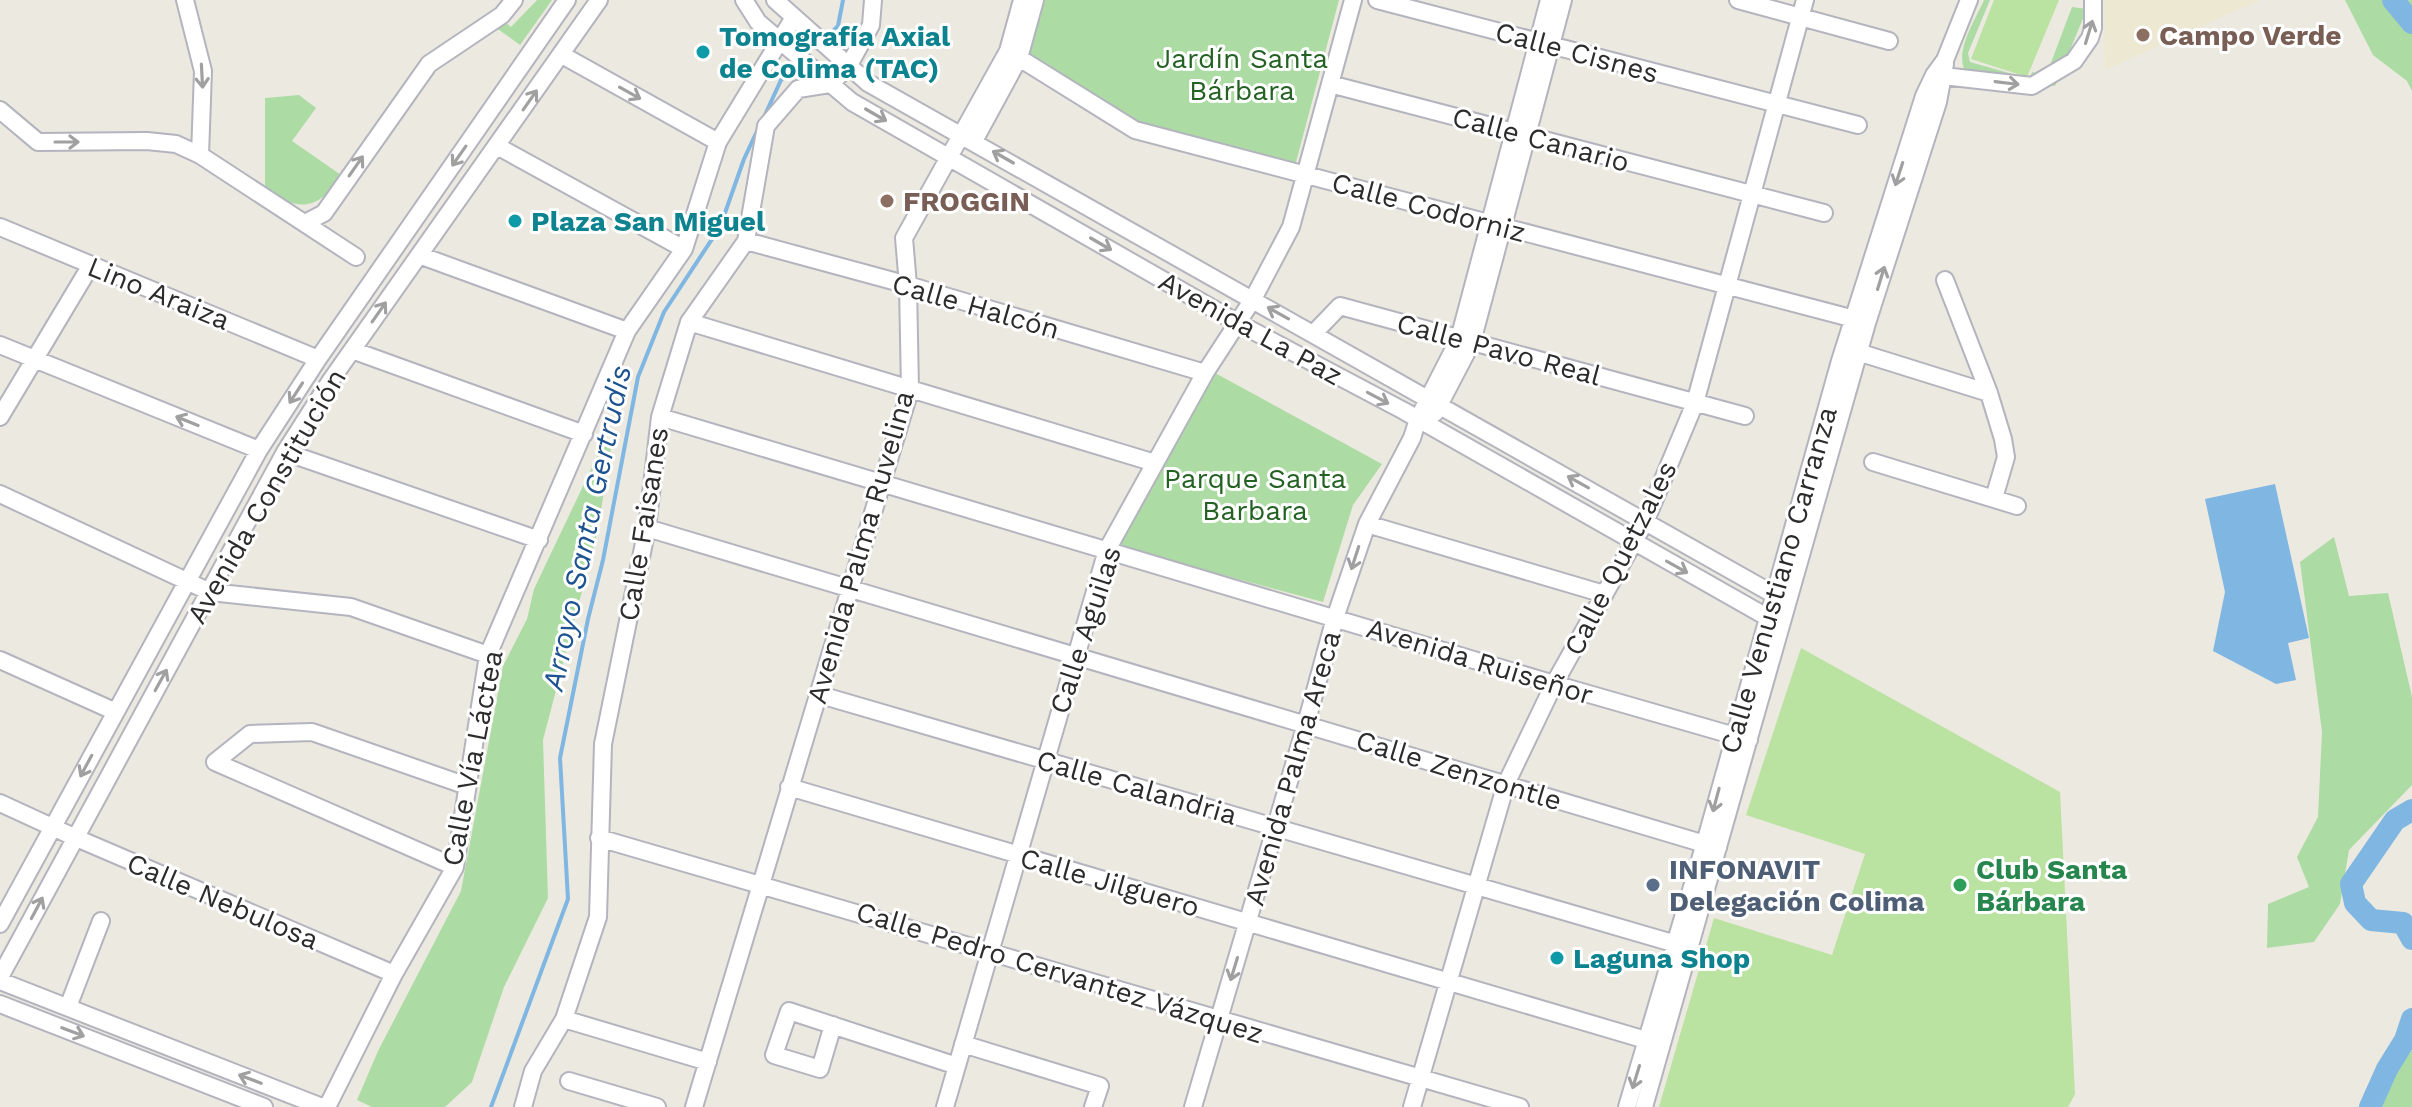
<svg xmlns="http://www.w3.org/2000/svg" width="2412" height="1107" font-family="'Work Sans',sans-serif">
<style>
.education{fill:#ece8d2}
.green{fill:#acdca3}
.pitch{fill:#bae2a0}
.water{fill:#7fb6e2}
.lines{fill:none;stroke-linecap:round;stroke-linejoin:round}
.stream{stroke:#7fb6e2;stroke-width:4}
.river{stroke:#7fb6e2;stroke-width:22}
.minor-casing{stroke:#b3b4be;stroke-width:20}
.minor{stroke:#fff;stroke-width:16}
.oneway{stroke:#a0a0a0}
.education-dot{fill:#8d6e63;stroke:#fff;stroke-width:3}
.culture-dot{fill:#0f9aa8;stroke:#fff;stroke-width:3}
.service-dot{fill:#5c6f8a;stroke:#fff;stroke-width:3}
.leisure-dot{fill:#2e9e5b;stroke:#fff;stroke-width:3}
.labels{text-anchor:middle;stroke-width:6;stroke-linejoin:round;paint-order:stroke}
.education-label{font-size:28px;font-weight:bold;fill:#785e54;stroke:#fff;text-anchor:start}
.culture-label{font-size:28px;font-weight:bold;fill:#0d838f;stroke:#fff;text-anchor:start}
.street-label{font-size:28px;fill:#2c2c2c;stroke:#fff}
.park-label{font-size:28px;fill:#246223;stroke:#fff}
.service-label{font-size:28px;font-weight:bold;fill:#4e5e75;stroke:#fff;text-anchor:start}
.leisure-label{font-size:28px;font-weight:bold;fill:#27864d;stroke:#fff;text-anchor:start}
.water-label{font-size:30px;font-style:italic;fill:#1d5390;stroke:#fff}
</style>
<rect width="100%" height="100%" fill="#ece9e0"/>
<!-- education -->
<path class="education" d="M2104 0H2260L2105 70Z"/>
<!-- green -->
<path class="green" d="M537 0H552L520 45 495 27 503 20 511 27Z
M1040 0H1339L1295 166 1143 124 1026 52Z
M1984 0H1990L1968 53 1970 62 2041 82 2030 78 2032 72 2046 76 2072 7 2087 9 2055 86 1966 72C1953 53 1976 19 1984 0Z
M2345 0H2412V91L2407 81 2373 55Z
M299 95 316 108 292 141 341 175C319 211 298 212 265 189V98Z
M1215 373 1382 464 1353 505 1323 602 1116 546Z
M605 440 612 442 597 534 543 740 548 898 504 987 472 1082 445 1107H372L357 1100 378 1051 461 891 503 666 527 619 534 589Z
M2334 537 2349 596 2388 593 2412 697V785L2349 850 2340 904 2314 942 2267 948 2268 904 2309 887 2297 857 2318 817 2322 732 2300 562Z
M2412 1050V1107H2381L2396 1071Z"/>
<!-- pitch -->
<path class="pitch" d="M1994 0H2059L2027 77 1971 59Z
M1801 648 2060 792 2075 1094 2068 1107H1659L1714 918 1832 955 1865 854 1746 815Z"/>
<!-- water -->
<path class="water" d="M2275 484 2309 638 2288 643 2296 680 2276 684 2213 651 2225 592 2205 499Z"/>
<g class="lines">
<!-- stream -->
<path class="stream" d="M824 40 838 26 843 0
M764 117 781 80 800 62
M491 1107 568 899 560 758 588 619 603 560 638 377 664 312 720 227 744 159 758 129"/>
<!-- river -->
<path class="river" d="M2393 0 2412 23
M2412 810 2395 820 2351 884 2355 903 2371 920 2403 923 2412 939
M2370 1107 2387 1069 2405 1040 2412 1019"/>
<!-- minor casing -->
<g class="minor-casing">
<path id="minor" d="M185 0 203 71 200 155
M744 0 758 22 852 102 1238 323 1404 411 1781 625
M775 0 868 83 1787 602
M1377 0 1858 125
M1738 0 1889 41
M1008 51 1135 130 1862 321
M562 55 718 142
M1934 75 2032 86 2074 61 2090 38 2093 28V0
M1330 84 1824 213
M0 110 38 142 147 141 176 144 200 155 356 257
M974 141 1019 58 1035 0
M497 146 684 249
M305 223 324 213 429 64 502 15 514 0
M0 227 318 359
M746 241 908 285 1205 373
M419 255 627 331
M1945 280 1989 393 2003 439 2006 457 1994 498
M689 322 1155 463
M1314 333 1340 306 1745 416
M0 345 259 450
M352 350 584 434
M1861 353 1989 393
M1435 413 1472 342 1563 0
M0 417 91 265
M660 417 1554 684 1749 740
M285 452 539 540
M1873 462 2017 506
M0 494 210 592 351 607 488 655
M1367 524 1604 594
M647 528 1718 848
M0 660 116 712
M817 694 1683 946
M789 787 1656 1043
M0 803 74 837 394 974
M599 838 1520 1107
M455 867 215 762 250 734 312 732 467 786
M0 924 259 450 318 359 567 0
M0 977 285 452 331 380 599 0
M0 981 322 1107
M0 1004 264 1107
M68 1007 101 921
M564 1019 708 1062
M833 1025 820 1069 774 1055 789 1011 957 1066
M963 1044 1100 1086 1093 1107
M569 1081 657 1107
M327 1107 394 974 455 867 488 655 627 331 684 249 718 142 793 19
M523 1107 533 1071 564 1019 598 917 603 744 647 528 660 417 689 322 746 241 766 126 798 89 830 84 848 67 871 25 873 0
M694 1107 910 390 908 285 904 238 1008 51 1022 0
M945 1107 1107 550 1205 373 1253 299 1291 227 1353 0
M1193 1107 1306 724 1335 618 1367 524 1412 438 1418 419 1459 339 1549 0
M1412 1107 1506 784 1554 684 1646 520 1695 403 1805 0
M1627 1107 1705 843 1840 361 1924 96 1934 75 1945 60 1969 0
M1644 1107 1867 323 1938 102 1945 64"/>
</g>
<!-- minor -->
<use href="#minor" class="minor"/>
</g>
<!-- one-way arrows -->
<defs><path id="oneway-shaft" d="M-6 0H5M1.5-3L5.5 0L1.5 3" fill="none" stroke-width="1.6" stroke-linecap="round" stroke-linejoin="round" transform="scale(2)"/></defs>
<g class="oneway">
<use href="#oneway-shaft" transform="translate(2089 32) rotate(-73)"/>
<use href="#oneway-shaft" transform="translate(202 76) rotate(87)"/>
<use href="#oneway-shaft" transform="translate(2007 83) rotate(7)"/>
<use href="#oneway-shaft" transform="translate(630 93) rotate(29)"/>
<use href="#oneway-shaft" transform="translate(530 100) rotate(-55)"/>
<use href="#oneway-shaft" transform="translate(876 115) rotate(30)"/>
<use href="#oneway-shaft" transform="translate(67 142)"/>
<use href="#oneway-shaft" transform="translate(459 156) rotate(125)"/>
<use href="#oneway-shaft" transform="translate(1003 157) rotate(-150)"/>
<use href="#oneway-shaft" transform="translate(356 166) rotate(-55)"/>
<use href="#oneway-shaft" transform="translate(1899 174) rotate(108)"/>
<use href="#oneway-shaft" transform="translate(1101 244) rotate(30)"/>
<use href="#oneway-shaft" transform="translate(1881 278) rotate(-73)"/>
<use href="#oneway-shaft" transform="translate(379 312) rotate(-55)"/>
<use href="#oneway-shaft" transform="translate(1278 313) rotate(-151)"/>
<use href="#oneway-shaft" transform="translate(296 393) rotate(123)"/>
<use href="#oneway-shaft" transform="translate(1378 398) rotate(28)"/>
<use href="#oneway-shaft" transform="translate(187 421) rotate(-158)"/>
<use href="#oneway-shaft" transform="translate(1578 482) rotate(-151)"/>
<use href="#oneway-shaft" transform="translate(1355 558) rotate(108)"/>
<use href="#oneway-shaft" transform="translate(1677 567) rotate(29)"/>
<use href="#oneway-shaft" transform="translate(161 680) rotate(-61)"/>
<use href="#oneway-shaft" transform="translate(86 766) rotate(118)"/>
<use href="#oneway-shaft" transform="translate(1716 800) rotate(105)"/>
<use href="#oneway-shaft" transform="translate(37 908) rotate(-62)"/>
<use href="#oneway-shaft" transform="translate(1234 969) rotate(107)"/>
<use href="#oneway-shaft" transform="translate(73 1032) rotate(21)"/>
<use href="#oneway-shaft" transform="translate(1636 1077) rotate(107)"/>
<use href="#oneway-shaft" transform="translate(250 1079) rotate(-159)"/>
</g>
<!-- markers -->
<g class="education-dot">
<circle cx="2143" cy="35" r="8"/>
<circle cx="887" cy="201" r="8"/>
</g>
<g class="culture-dot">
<circle cx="703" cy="52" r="8"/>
<circle cx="515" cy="221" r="8"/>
<circle cx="1557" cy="958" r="8"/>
</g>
<circle class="service-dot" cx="1653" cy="885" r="8"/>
<circle class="leisure-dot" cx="1960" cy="885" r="8"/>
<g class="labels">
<!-- education labels -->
<g class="education-label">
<text x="2159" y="45">Campo Verde</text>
<text x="903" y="211">FROGGIN</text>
</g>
<!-- culture labels -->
<g class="culture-label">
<text x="719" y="46">Tomografía Axial<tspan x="719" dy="32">de Colima (TAC)</tspan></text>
<text x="531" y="231">Plaza San Miguel</text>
<text x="1573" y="968">Laguna Shop</text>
</g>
<!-- street labels -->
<g class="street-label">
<text transform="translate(1577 52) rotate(15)" y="10">Calle Cisnes</text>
<text transform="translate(1541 139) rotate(15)" y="10">Calle Canario</text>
<text transform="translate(1429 207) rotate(15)" y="10">Calle Codorniz</text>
<text transform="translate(159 293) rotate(22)" y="10">Lino Araiza</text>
<text transform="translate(976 306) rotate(16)" y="10">Calle Halcón</text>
<text transform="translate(1251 328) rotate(29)" y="10">Avenida La Paz</text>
<text transform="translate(1499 349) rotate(15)" y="10">Calle Pavo Real</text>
<text transform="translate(266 496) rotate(-60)" y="10">Avenida Constitución</text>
<text transform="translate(643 524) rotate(-81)" y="10">Calle Faisanes</text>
<text transform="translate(860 547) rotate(-74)" y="10">Avenida Palma Ruvelina</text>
<text transform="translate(1620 558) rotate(-63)" y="10">Calle Quetzales</text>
<text transform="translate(1778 580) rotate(-74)" y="10">Calle Venustiano Carranza</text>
<text transform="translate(1085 630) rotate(-72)" y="10">Calle Aguilas</text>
<text transform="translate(1480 661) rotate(17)" y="10">Avenida Ruiseñor</text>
<text transform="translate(472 758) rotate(-79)" y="10">Calle Vía Láctea</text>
<text transform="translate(1292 768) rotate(-74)" y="10">Avenida Palma Areca</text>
<text transform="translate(1459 770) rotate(17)" y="10">Calle Zenzontle</text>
<text transform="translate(1137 787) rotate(16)" y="10">Calle Calandria</text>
<text transform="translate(1110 882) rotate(16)" y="10">Calle Jilguero</text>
<text transform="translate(223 901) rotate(23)" y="10">Calle Nebulosa</text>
<text transform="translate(1060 972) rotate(17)" y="10">Calle Pedro Cervantez Vázquez</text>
</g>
<!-- park labels -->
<g class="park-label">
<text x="1242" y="68">Jardín Santa<tspan x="1242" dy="32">Bárbara</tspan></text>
<text x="1255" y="488">Parque Santa<tspan x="1255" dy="32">Barbara</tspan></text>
</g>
<!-- service labels -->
<g class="service-label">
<text x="1669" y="879">INFONAVIT<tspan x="1669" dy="32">Delegación Colima</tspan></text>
</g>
<!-- leisure labels -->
<g class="leisure-label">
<text x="1976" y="879">Club Santa<tspan x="1976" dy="32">Bárbara</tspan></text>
</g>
<!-- water labels -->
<g class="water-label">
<text transform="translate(587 528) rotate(-78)" y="10">Arroyo Santa Gertrudis</text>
</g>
</g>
</svg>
